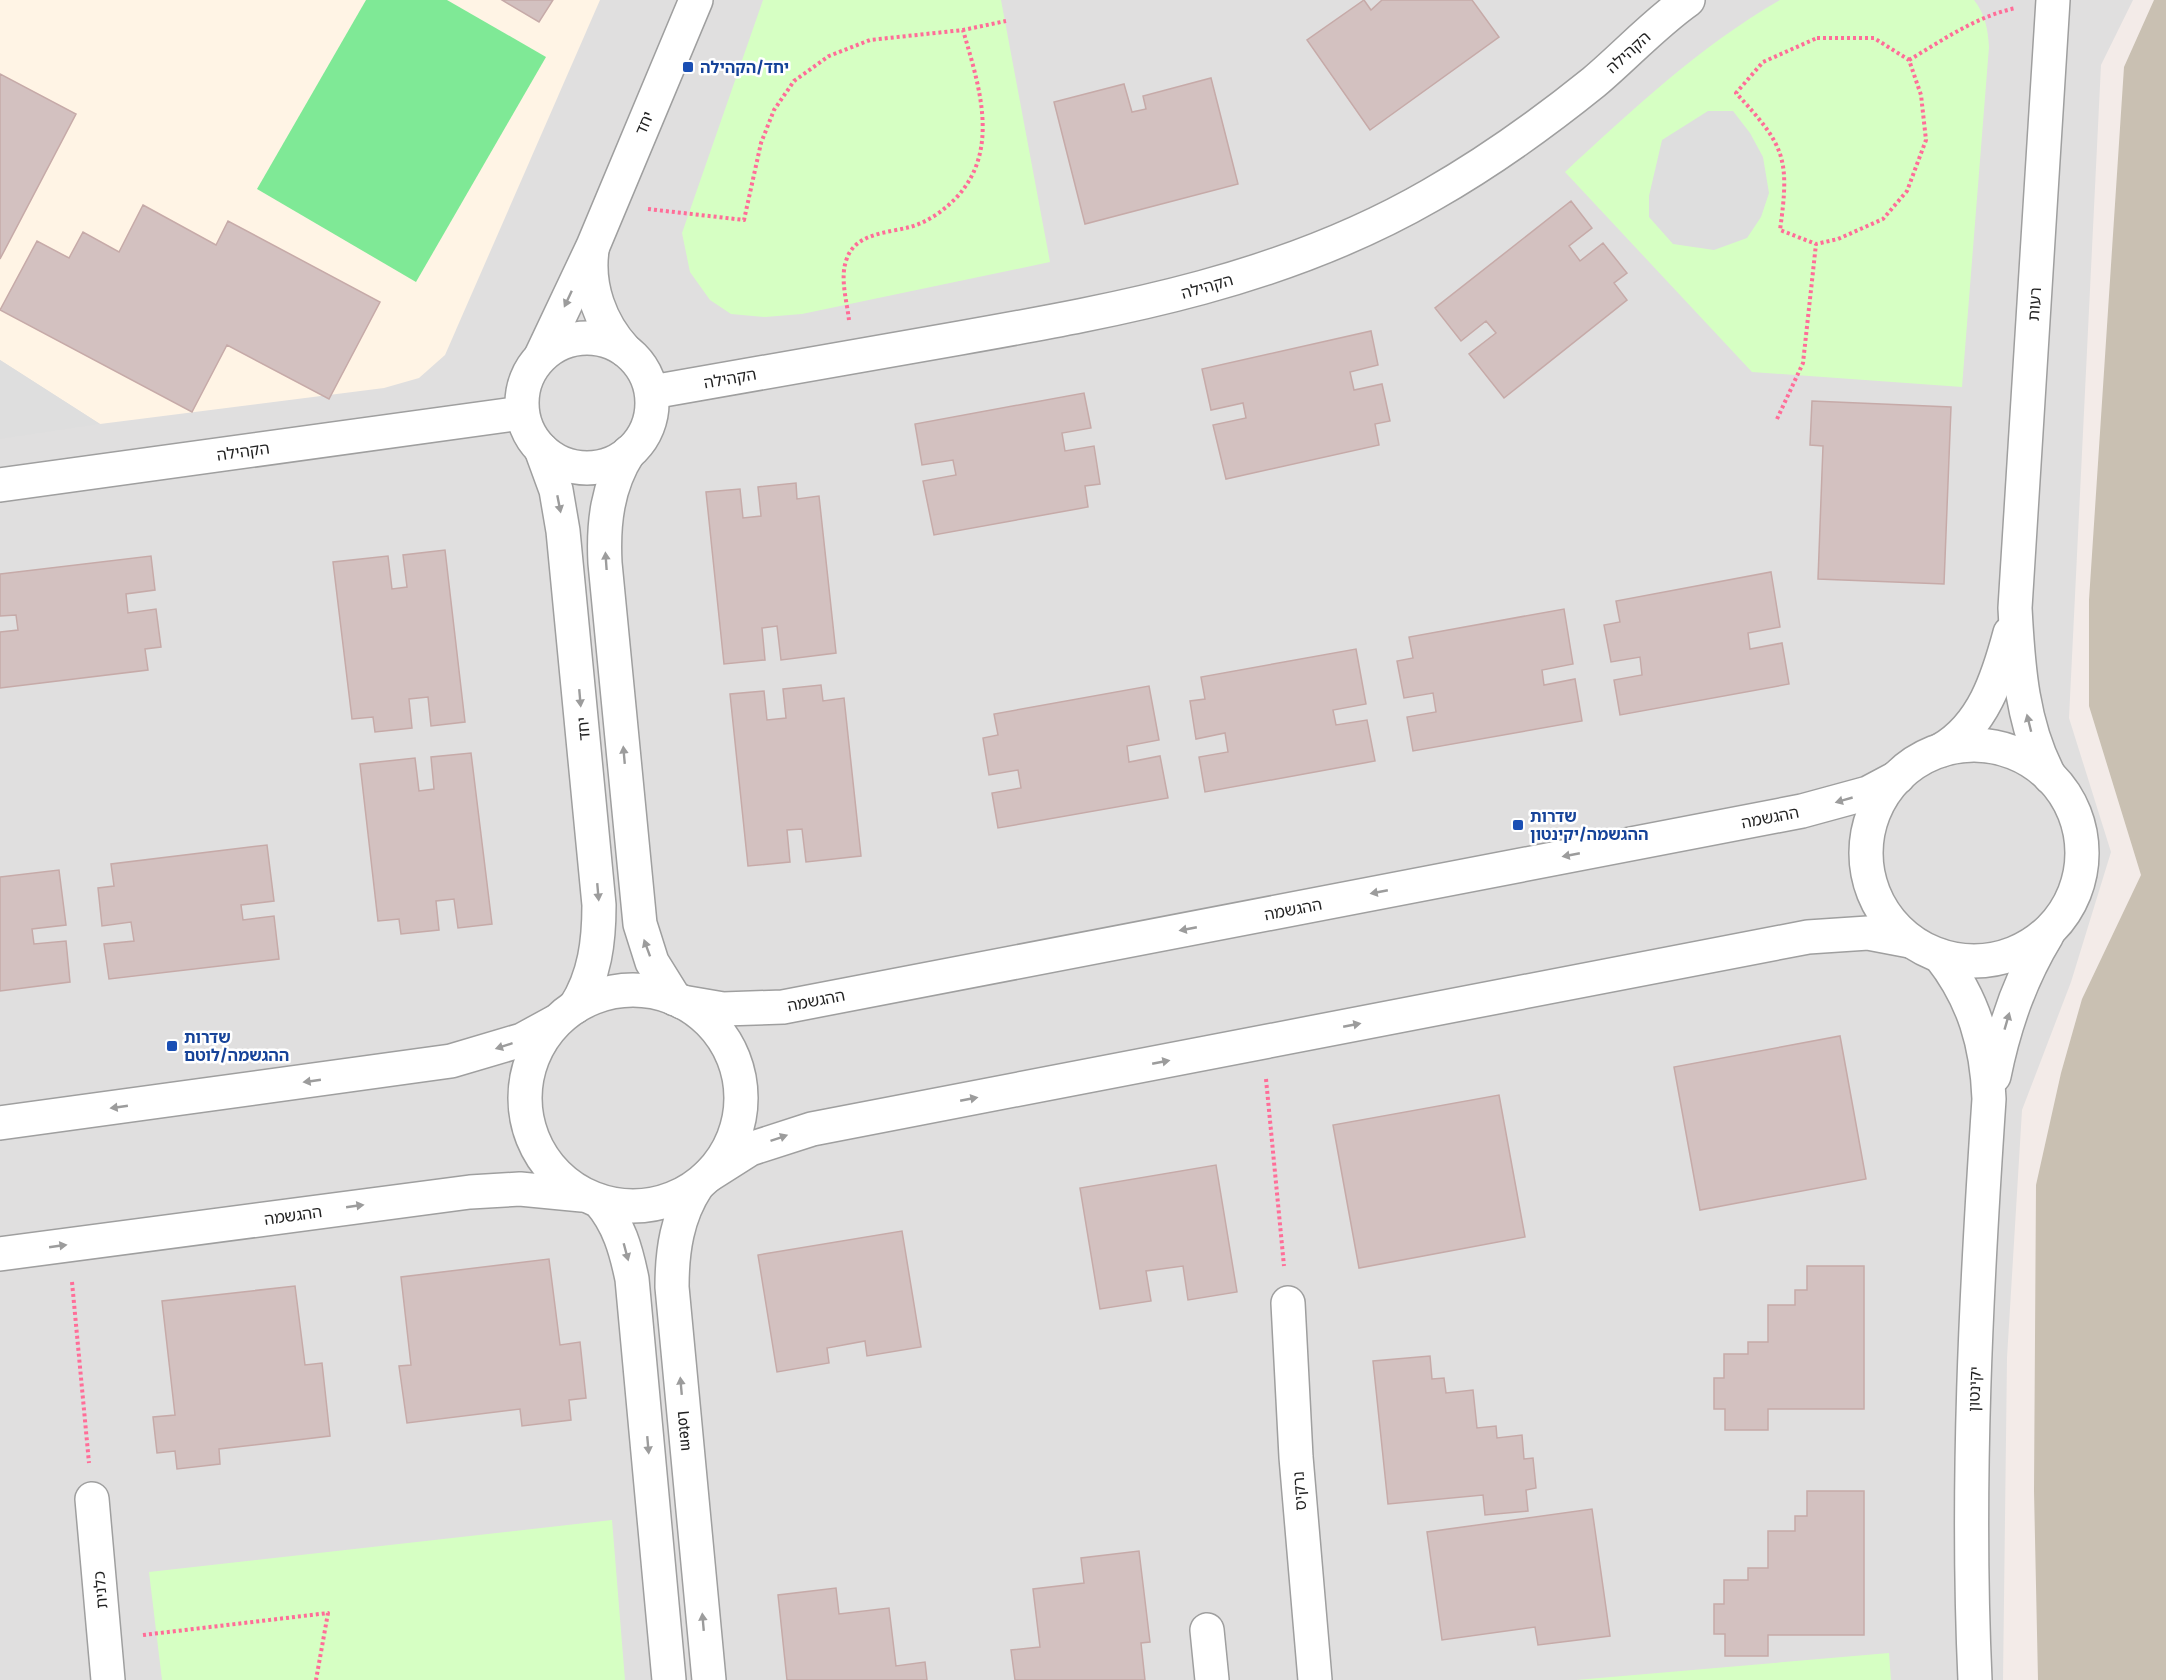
<svg xmlns="http://www.w3.org/2000/svg" width="2166" height="1680" font-family="'Fira Sans Condensed','Noto Sans Hebrew',sans-serif">
<style>
.residential{fill:#e0dfdf}
.education{fill:#fff4e5}
.construction{fill:#c9c0b2}
.park{fill:#d6ffc3}
.pitch{fill:#7fe996}
.parking{fill:#dedede}
.building{fill:#d3c1c0;stroke:#c6aaa8;stroke-width:1.5}
.lines{fill:none;stroke-linecap:round;stroke-linejoin:round}
.minor-casing{stroke:#9f9f9f;stroke-width:36}
.path{stroke:#ff6d98;stroke-width:4;stroke-dasharray:3 3;stroke-linecap:butt}
.minor{stroke:#fff;stroke-width:33}
.oneway{fill:#9c9c9c}
.transit-dot{fill:#1a4fb4;stroke:#fff;stroke-width:2}
.labels{text-anchor:middle;stroke-width:5;stroke-linejoin:round;paint-order:stroke}
.street-label{font-size:16px;fill:#222;stroke:#fff}
.transit-label{font-size:16px;font-weight:bold;fill:#164399;stroke:#fff;text-anchor:start}
</style>
<rect width="100%" height="100%" fill="#f3ebe8"/>
<!-- residential -->
<path class="residential" d="M0 0H2133L2101 65 2069 718 2111 852 2071 982 2022 1110 2007 1358 2003 1680H0Z"/>
<!-- education -->
<path class="education" d="M0 0H600L445 355 419 378 384 388 100 424 0 360Z"/>
<!-- construction -->
<path class="construction" d="M2154 0H2166V1680H2038L2034 1491 2036 1185 2061 1073 2082 999 2141 875 2089 706V600L2124 67Z"/>
<!-- park -->
<path class="park" d="M763 0H1001L1050 262 802 314 765 317 731 314 710 300 690 272 682 233Z
M1780 0H1974C1985 14 1988 29 1989 47L1962 387 1752 372 1565 172C1632 110 1700 46 1780 0Z
M612 1520 625 1680H162L149 1572Z
M1889 1653 1891 1680H1576Z"/>
<!-- pitch -->
<path class="pitch" d="M366 0H447L546 57 416 282 257 189Z"/>
<!-- parking -->
<path class="parking" d="M1708 111H1733L1750 133 1763 157 1769 193 1761 217 1747 238 1714 250 1673 244 1649 217V196L1662 140Z
M0 360 100 424 0 439Z"/>
<!-- building -->
<path class="building" d="M502 0H553L539 22Z
M1364 0 1371 10 1382 0H1472L1499 37 1370 130 1307 40Z
M0 74 76 114 0 259Z
M1211 78 1238 184 1085 224 1054 102 1124 84 1132 112 1146 109 1143 96Z
M1571 201 1592 228 1569 246 1580 261 1603 243 1627 273 1614 283 1627 300 1504 398 1469 354 1496 333 1486 321 1461 341 1435 308Z
M143 205 216 245 228 221 380 302 329 399 227 345 192 412 0 310 37 241 69 258 83 232 119 252Z
M1371 331 1378 365 1350 372 1354 390 1382 384 1390 421 1375 424 1379 445 1226 479 1213 425 1246 418 1243 403 1211 410 1202 369Z
M1084 393 1091 428 1062 433 1065 451 1094 446 1100 484 1085 486 1088 507 934 535 923 481 956 475 953 460 922 465 915 424Z
M1812 401 1951 407 1944 584 1818 579 1823 446 1810 445Z
M796 483 797 499 819 496 836 653 781 660 777 626 762 628 765 660 724 664 706 492 740 489 743 518 761 516 758 487Z
M445 550 465 722 431 726 428 697 409 699 412 728 375 732 373 717 352 719 333 562 388 556 392 589 407 587 403 555Z
M151 556 155 590 126 594 128 613 156 609 161 647 145 649 148 670 0 688V632L18 630 16 615 0 616V574Z
M1771 572 1780 627 1748 633 1750 649 1782 643 1789 684 1620 715 1614 680 1642 675 1640 657 1611 662 1604 625 1620 622 1616 601Z
M1564 609 1573 664 1542 670 1544 685 1575 679 1582 721 1413 751 1407 717 1436 712 1433 693 1404 698 1397 661 1413 658 1409 637Z
M1356 649 1366 704 1333 710 1336 725 1367 720 1375 761 1205 792 1199 757 1228 752 1225 733 1196 739 1190 701 1205 699 1201 677Z
M821 685 823 701 844 698 861 856 806 862 802 829 787 830 790 862 748 866 730 694 764 691 767 720 786 718 783 689Z
M1149 686 1159 740 1127 746 1129 762 1160 756 1168 798 998 828 992 793 1021 788 1018 770 989 775 983 738 998 735 994 714Z
M471 753 492 924 458 928 454 899 436 901 439 930 401 934 399 919 378 921 360 764 415 758 419 791 434 789 431 757Z
M267 845 274 901 241 905 243 920 274 916 279 959 109 979 104 944 134 941 131 922 102 926 98 888 114 886 111 864Z
M59 870 66 925 32 929 34 944 66 941 70 982 0 991V877Z
M1840 1036 1866 1179 1700 1210 1674 1067Z
M1499 1095 1525 1237 1359 1268 1333 1125Z
M1216 1165 1237 1292 1188 1300 1183 1266 1146 1271 1151 1301 1100 1309 1080 1188Z
M902 1231 921 1347 867 1356 865 1341 827 1348 829 1363 777 1372 758 1255Z
M549 1259 560 1345 580 1342 586 1398 569 1400 571 1420 522 1426 520 1409 407 1423 399 1366 411 1365 401 1277Z
M1807 1266H1864V1409H1768V1430H1725V1409H1714V1378H1724V1354H1748V1342H1768V1305H1795V1290H1807Z
M295 1286 305 1365 322 1363 330 1436 219 1449 220 1464 177 1469 175 1451 157 1453 153 1417 175 1415 162 1301Z
M1430 1356 1432 1379 1444 1378 1446 1393 1473 1390 1477 1428 1496 1426 1497 1438 1522 1435 1524 1459 1533 1458 1536 1488 1526 1490 1528 1511 1485 1515 1483 1495 1388 1504 1373 1361Z
M1807 1491H1864V1635H1768V1656H1725V1634H1714V1604H1724V1580H1748V1568H1768V1531H1795V1516H1807Z
M1592 1509 1610 1636 1538 1645 1535 1627 1442 1640 1427 1532Z
M1139 1551 1150 1642 1141 1643 1145 1680H1015L1011 1650 1040 1647 1033 1589 1084 1583 1081 1558Z
M836 1588 839 1614 889 1608 896 1666 925 1662 927 1680H787L778 1595Z"/>
<g class="lines">
<!-- minor casing -->
<g class="minor-casing">
<g id="minor">
<path d="M592 250C587 286 600 323 625 350"/>
<circle cx="587" cy="403" r="65"/>
<path d="M541 356 593 246 696 0"/>
<path d="M652 392C754 374 857 356 960 338 1124 309 1284 280 1431 195 1489 162 1542 124 1594 82 1626 55 1654 24 1688 0"/>
<path d="M541 449 556 490 563 531 599 905C599 941 595 976 575 1007"/>
<path d="M629 452C607 486 603 524 605 563L640 924 652 962 675 999"/>
<path d="M0 485 522 413"/>
<circle cx="1974" cy="853" r="108"/>
<path d="M1941 750C1983 726 1998 678 2010 633"/>
<path d="M2050 777C2022 725 2018 666 2015 608L2053 0"/>
<path d="M1940 956C1974 999 1987 1045 1989 1099 1976 1292 1966 1486 1975 1680"/>
<circle cx="633" cy="1098" r="108"/>
<path d="M682 1002 723 1009 783 1007 1802 811 1868 793 1898 777"/>
<path d="M1994 1076C2004 1026 2020 979 2047 935"/>
<path d="M0 1123 451 1061 522 1040 555 1022"/>
<path d="M709 1175 750 1149 812 1129 1808 937 1868 933 1910 941"/>
<path id="s1" d="M697 1186C677 1216 672 1251 672 1287L709 1680"/>
<path d="M599 1201C619 1224 626 1250 632 1279L669 1680"/>
<path d="M0 1254 470 1192 520 1189 582 1195"/>
<path d="M1288 1303 1296 1457 1315 1680"/>
<path d="M92 1499 108 1680"/>
<path d="M1207 1630 1212 1680"/>
</g>
</g>
<!-- path -->
<path class="path" d="M1817 38H1874L1909 60 1921 95 1926 140 1907 191 1883 219 1838 239 1816 244 1780 230C1790 158 1785 146 1736 93L1763 62Z
M1909 60C1943 40 1977 16 2016 8
M648 209 744 220 761 143 774 110 794 81 829 56 870 40 963 30 1006 21
M849 320C847 302 840 279 846 261 854 233 887 233 910 227 928 222 943 211 956 198 1001 150 979 86 963 30
M1777 419 1803 363 1816 244
M1266 1079 1284 1266
M72 1282 89 1463
M143 1635 328 1613 316 1680"/>
<!-- minor -->
<use href="#minor" class="minor"/>
</g>
<!-- one-way arrows -->
<defs><path id="oneway-solid" d="M-6-.8H1V-3.2L6.5 0L1 3.2V.8H-6Z" transform="scale(1.5)"/></defs>
<g class="oneway">
<use href="#oneway-solid" transform="translate(568 299) rotate(115)"/>
<use href="#oneway-solid" transform="translate(559 504) rotate(79)"/>
<use href="#oneway-solid" transform="translate(606 561) rotate(-94)"/>
<use href="#oneway-solid" transform="translate(580 698) rotate(85)"/>
<use href="#oneway-solid" transform="translate(2029 723) rotate(-104)"/>
<use href="#oneway-solid" transform="translate(624 755) rotate(-95)"/>
<use href="#oneway-solid" transform="translate(1844 800) rotate(164)"/>
<use href="#oneway-solid" transform="translate(1571 855) rotate(169)"/>
<use href="#oneway-solid" transform="translate(598 892) rotate(85)"/>
<use href="#oneway-solid" transform="translate(1379 892) rotate(169)"/>
<use href="#oneway-solid" transform="translate(1188 929) rotate(169)"/>
<use href="#oneway-solid" transform="translate(647 948) rotate(-110)"/>
<use href="#oneway-solid" transform="translate(2007 1021) rotate(-74)"/>
<use href="#oneway-solid" transform="translate(1352 1025) rotate(-11)"/>
<use href="#oneway-solid" transform="translate(504 1046) rotate(162)"/>
<use href="#oneway-solid" transform="translate(1161 1062) rotate(-11)"/>
<use href="#oneway-solid" transform="translate(312 1081) rotate(172)"/>
<use href="#oneway-solid" transform="translate(969 1099) rotate(-11)"/>
<use href="#oneway-solid" transform="translate(119 1107) rotate(172)"/>
<use href="#oneway-solid" transform="translate(779 1138) rotate(-19)"/>
<use href="#oneway-solid" transform="translate(355 1206) rotate(-8)"/>
<use href="#oneway-solid" transform="translate(58 1246) rotate(-8)"/>
<use href="#oneway-solid" transform="translate(626 1252) rotate(75)"/>
<use href="#oneway-solid" transform="translate(681 1386) rotate(-95)"/>
<use href="#oneway-solid" transform="translate(648 1445) rotate(85)"/>
<use href="#oneway-solid" transform="translate(703 1622) rotate(-95)"/>
</g>
<!-- markers -->
<g class="transit-dot">
<rect x="682" y="61" width="12" height="12" rx="3"/>
<rect x="1512" y="819" width="12" height="12" rx="3"/>
<rect x="166" y="1040" width="12" height="12" rx="3"/>
</g>
<g class="labels">
<!-- street labels -->
<g class="street-label">
<text transform="translate(1628 52) rotate(-42)" y="6">הקהילה</text>
<text transform="translate(644 123) rotate(-67)" y="6">יחד</text>
<text transform="translate(1207 286) rotate(-16)" y="6">הקהילה</text>
<text transform="translate(2034 304) rotate(-86)" y="6">רעות</text>
<text transform="translate(730 378) rotate(-10)" y="6">הקהילה</text>
<text transform="translate(243 451) rotate(-8)" y="6">הקהילה</text>
<text transform="translate(583 729) rotate(-95)" y="6">יחד</text>
<text transform="translate(1770 817) rotate(-11)" y="6">ההגשמה</text>
<text transform="translate(1293 909) rotate(-11)" y="6">ההגשמה</text>
<text transform="translate(816 1000) rotate(-11)" y="6">ההגשמה</text>
<text transform="translate(293 1215) rotate(-8)" y="6">ההגשמה</text>
<text transform="translate(1974 1389) rotate(-88)" y="6">יקינטון</text>
<text dy="6" stroke="none"><textPath href="#s1" startOffset="250">Lotem</textPath></text>
<text transform="translate(1299 1491) rotate(-94)" y="6">נרקיס</text>
<text transform="translate(100 1590) rotate(-95)" y="6">כלנית</text>
</g>
<!-- transit labels -->
<g class="transit-label">
<text x="700" y="73">יחד/הקהילה</text>
<text x="1530" y="822">שדרות<tspan x="1530" dy="18">ההגשמה/יקינטון</tspan></text>
<text x="184" y="1043">שדרות<tspan x="184" dy="18">ההגשמה/לוטם</tspan></text>
</g>
</g>
</svg>
